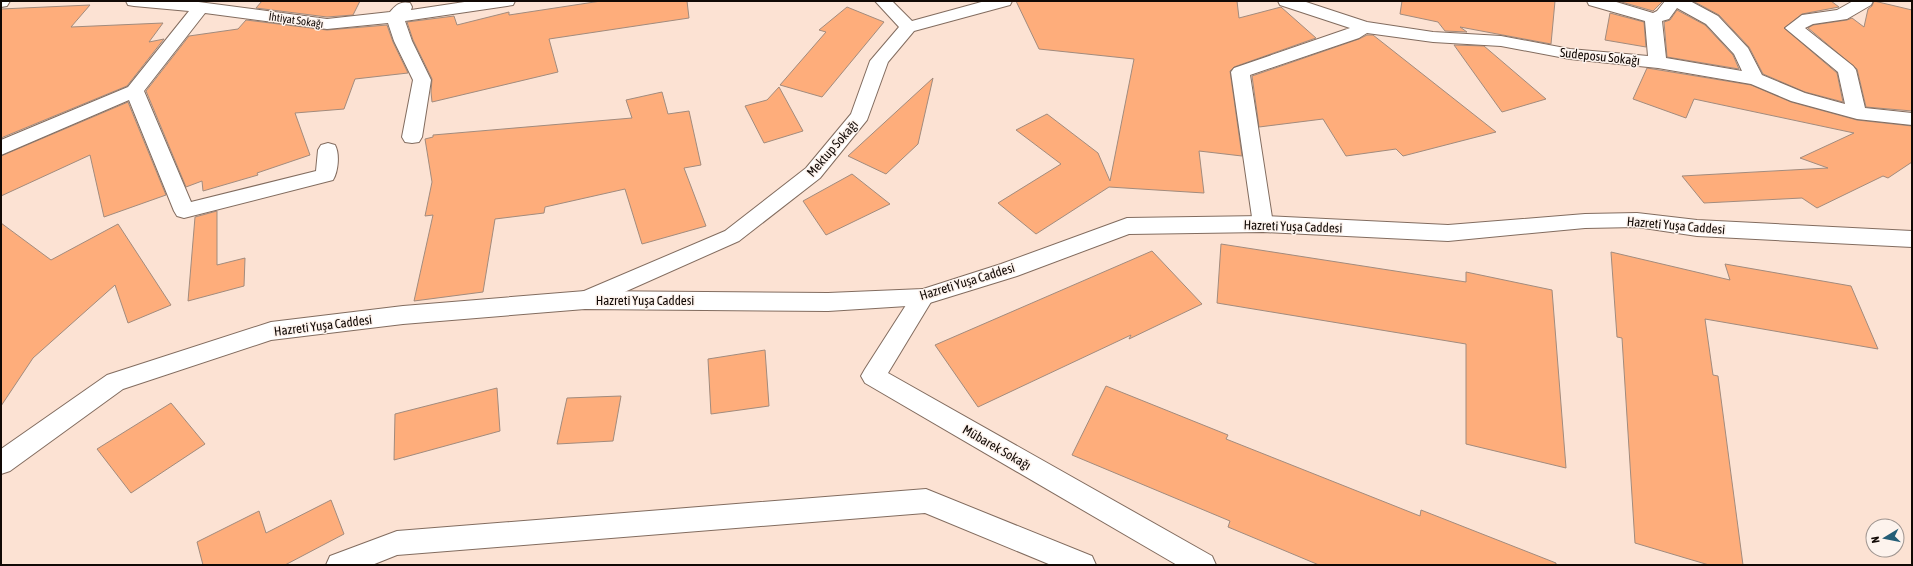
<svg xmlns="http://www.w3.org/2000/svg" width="1913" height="566" font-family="'Asap Condensed',sans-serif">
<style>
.building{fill:#fead7b;stroke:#a28b7d}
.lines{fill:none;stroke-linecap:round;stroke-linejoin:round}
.minor-casing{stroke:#826c5f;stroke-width:2}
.tertiary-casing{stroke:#826c5f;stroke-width:2}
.minor{fill:#fff;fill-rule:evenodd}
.tertiary{fill:#fff;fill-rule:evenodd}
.labels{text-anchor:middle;stroke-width:3;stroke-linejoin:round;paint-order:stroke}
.far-street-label{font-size:11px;fill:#110905;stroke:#fdf3ed}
.street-label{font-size:13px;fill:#110905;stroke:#fdf3ed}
</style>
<rect width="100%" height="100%" fill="#fce2d3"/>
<!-- building -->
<path class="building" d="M262 1H360L353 15 327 17 256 8Z
M601 1H687L689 18 549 39 558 72 432 102 431 92 432 79 413 40 407 22 454 16 457 25 509 12V15Z
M1016 1H1237L1239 18 1281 7 1316 38 1234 67 1230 71 1242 156 1199 151 1204 193 1109 187 1036 234 998 203 1061 164 1016 130 1047 114 1098 153 1110 181 1134 59 1039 49Z
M1402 1H1555L1551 44 1460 27 1467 32 1445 31 1438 22 1400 14Z
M1618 1H1663L1653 11Z
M1693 1H1831L1839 7 1802 14 1784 28 1837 73 1843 102 1805 92 1763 74 1749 47 1719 15Z
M1874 1 1912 10V111L1866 107 1857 69 1808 28 1813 25 1847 20 1852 18 1864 27 1868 9 1872 6Z
M90 5 71 27 163 23 149 42 164 39 127 86 1 138V9Z
M847 7 884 22 822 97 780 85 826 32 819 30Z
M1677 10 1705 25 1733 55 1739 69 1667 57 1664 22 1670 20Z
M1610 13 1644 22 1646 47 1605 40Z
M246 20 327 30 387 25 393 42 408 73 355 79 344 109 295 113 310 155 257 173 258 175 203 191 202 181 186 187 146 91 189 36 238 29Z
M1367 35H1373L1496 132 1403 156 1396 149 1346 156 1323 119 1259 127 1252 76 1359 39Z
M1454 45 1484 46 1546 99 1502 112Z
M1647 68 1751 85 1791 102 1857 120 1912 126V162L1888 178 1883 176 1817 208 1802 198 1704 203 1682 176 1828 168 1800 158 1854 133 1694 99 1686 118 1633 99Z
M933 78 918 144 886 174 848 156Z
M779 87 803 131 764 143 745 106 767 100Z
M662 92 668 114 689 111 701 165 684 168 706 226 642 244 625 189 545 207 544 213 495 219 483 292 414 301 433 215 425 216 432 182 425 139 433 137V135L632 118 626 100Z
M128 102 166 195 104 217 90 155 1 196V156Z
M852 174 890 204 826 235 803 201Z
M217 211V265L245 258 244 286 188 301 195 217Z
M1 223 51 260 118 224 171 305 128 323 115 285 33 358 1 406Z
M1221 244 1466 282V272L1552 290 1566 468 1466 444V344L1217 303Z
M1152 251 1202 304 1129 339 1131 335 978 407 935 345Z
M1611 252 1730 280 1725 264 1851 286 1878 349 1705 319 1713 375 1718 376 1743 565H1709L1635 543 1622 338 1617 337Z
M765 350 769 406 711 414 708 359Z
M1106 386 1228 435 1226 439 1420 516 1421 510 1556 563V565H1319L1228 527 1230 521 1072 455Z
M497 388 500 431 394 460 395 414Z
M621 396 613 441 557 444 567 398Z
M171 403 205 444 131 493 97 449Z
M331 500 344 534 285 565H203L197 542 259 511 266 533Z"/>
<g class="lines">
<!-- minor casing -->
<g class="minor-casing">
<path id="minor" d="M1 1H10L7 6 1 7Z
M126 1H191L327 19 390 12C396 5 400 1 410 3L412 7 411 10 471 1H515L513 5 507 6 405 21 412 41 431 80 422 137 419 142 412 143 405 142 402 137 413 80 394 41 388 23 327 29 205 13 144 91 191 202 316 171 318 150 321 145 328 143 335 145C340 154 338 172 333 180L184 218 177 216 174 211 129 100 1 155V140L128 87 189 11 134 6 128 5Z
M875 1H892L912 21 985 1H1012L1010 5 914 31 888 62 867 120 820 178 739 241 593 306 585 309 577 306 574 300 577 294 725 231 806 168 851 114 870 61 899 27Z
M1278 1H1303L1367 22 1433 32 1501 36 1570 49 1648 56 1645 21 1589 5 1587 1H1613L1653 13 1657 11 1665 1H1690L1718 16 1748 48 1762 75 1805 93 1845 104 1838 72 1785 28 1802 15 1837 10 1853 1H1873L1871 5 1847 19 1813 24 1805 28 1853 66 1856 70 1865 108 1912 113V125L1857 119 1791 101 1751 84 1658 68 1570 59 1501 46 1433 42 1367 33 1359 38 1250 75 1273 224 1270 229 1263 232 1256 229 1253 224 1231 72 1234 68 1350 28 1280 5ZM1677 8 1706 24 1734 54 1742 71 1666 58 1662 21 1669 19Z
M923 289 931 291 934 297 888 373 1212 556 1216 565H1177L865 383 861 376 865 369 915 291Z
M926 489 1092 556 1096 565H1051L925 513 397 555 372 565H326L330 556 397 531Z"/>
</g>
<!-- tertiary casing -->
<g class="tertiary-casing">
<path id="tertiary" d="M1637 213 1697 220 1912 231V247L1697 236 1637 227 1585 228 1448 241 1263 232 1129 234 1017 276 923 305 828 311 585 309 403 324 271 340 123 389 10 471 1 474V449L107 375 271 322 403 306 585 291 828 293 923 289 1001 264 1127 218 1263 216 1448 225 1585 214Z"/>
</g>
<!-- minor -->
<use href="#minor" class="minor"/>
<!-- tertiary -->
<use href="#tertiary" class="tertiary"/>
</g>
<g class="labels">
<!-- far-street labels -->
<g class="far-street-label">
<text transform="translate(296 20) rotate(8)" y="4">İhtiyat Sokağı</text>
</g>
<!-- street labels -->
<g class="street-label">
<text transform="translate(1600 56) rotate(6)" y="5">Sudeposu Sokağı</text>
<text transform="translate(832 148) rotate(-49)" y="5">Mektup Sokağı</text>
<text transform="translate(1676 225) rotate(5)" y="5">Hazreti Yuşa Caddesi</text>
<text transform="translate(1293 226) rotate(2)" y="5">Hazreti Yuşa Caddesi</text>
<text transform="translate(967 281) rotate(-17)" y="5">Hazreti Yuşa Caddesi</text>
<text x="645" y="305">Hazreti Yuşa Caddesi</text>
<text transform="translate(323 325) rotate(-7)" y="5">Hazreti Yuşa Caddesi</text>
<text transform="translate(997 447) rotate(30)" y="5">Mübarek Sokağı</text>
</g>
</g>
<!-- border -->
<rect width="1913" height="566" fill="none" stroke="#110905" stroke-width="4"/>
<!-- north arrow -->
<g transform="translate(1885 538) rotate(260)"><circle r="19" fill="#fdf3ed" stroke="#9f9590"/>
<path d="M0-3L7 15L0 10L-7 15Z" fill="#245e77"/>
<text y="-6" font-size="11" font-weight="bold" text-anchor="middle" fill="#110905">N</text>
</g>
</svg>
